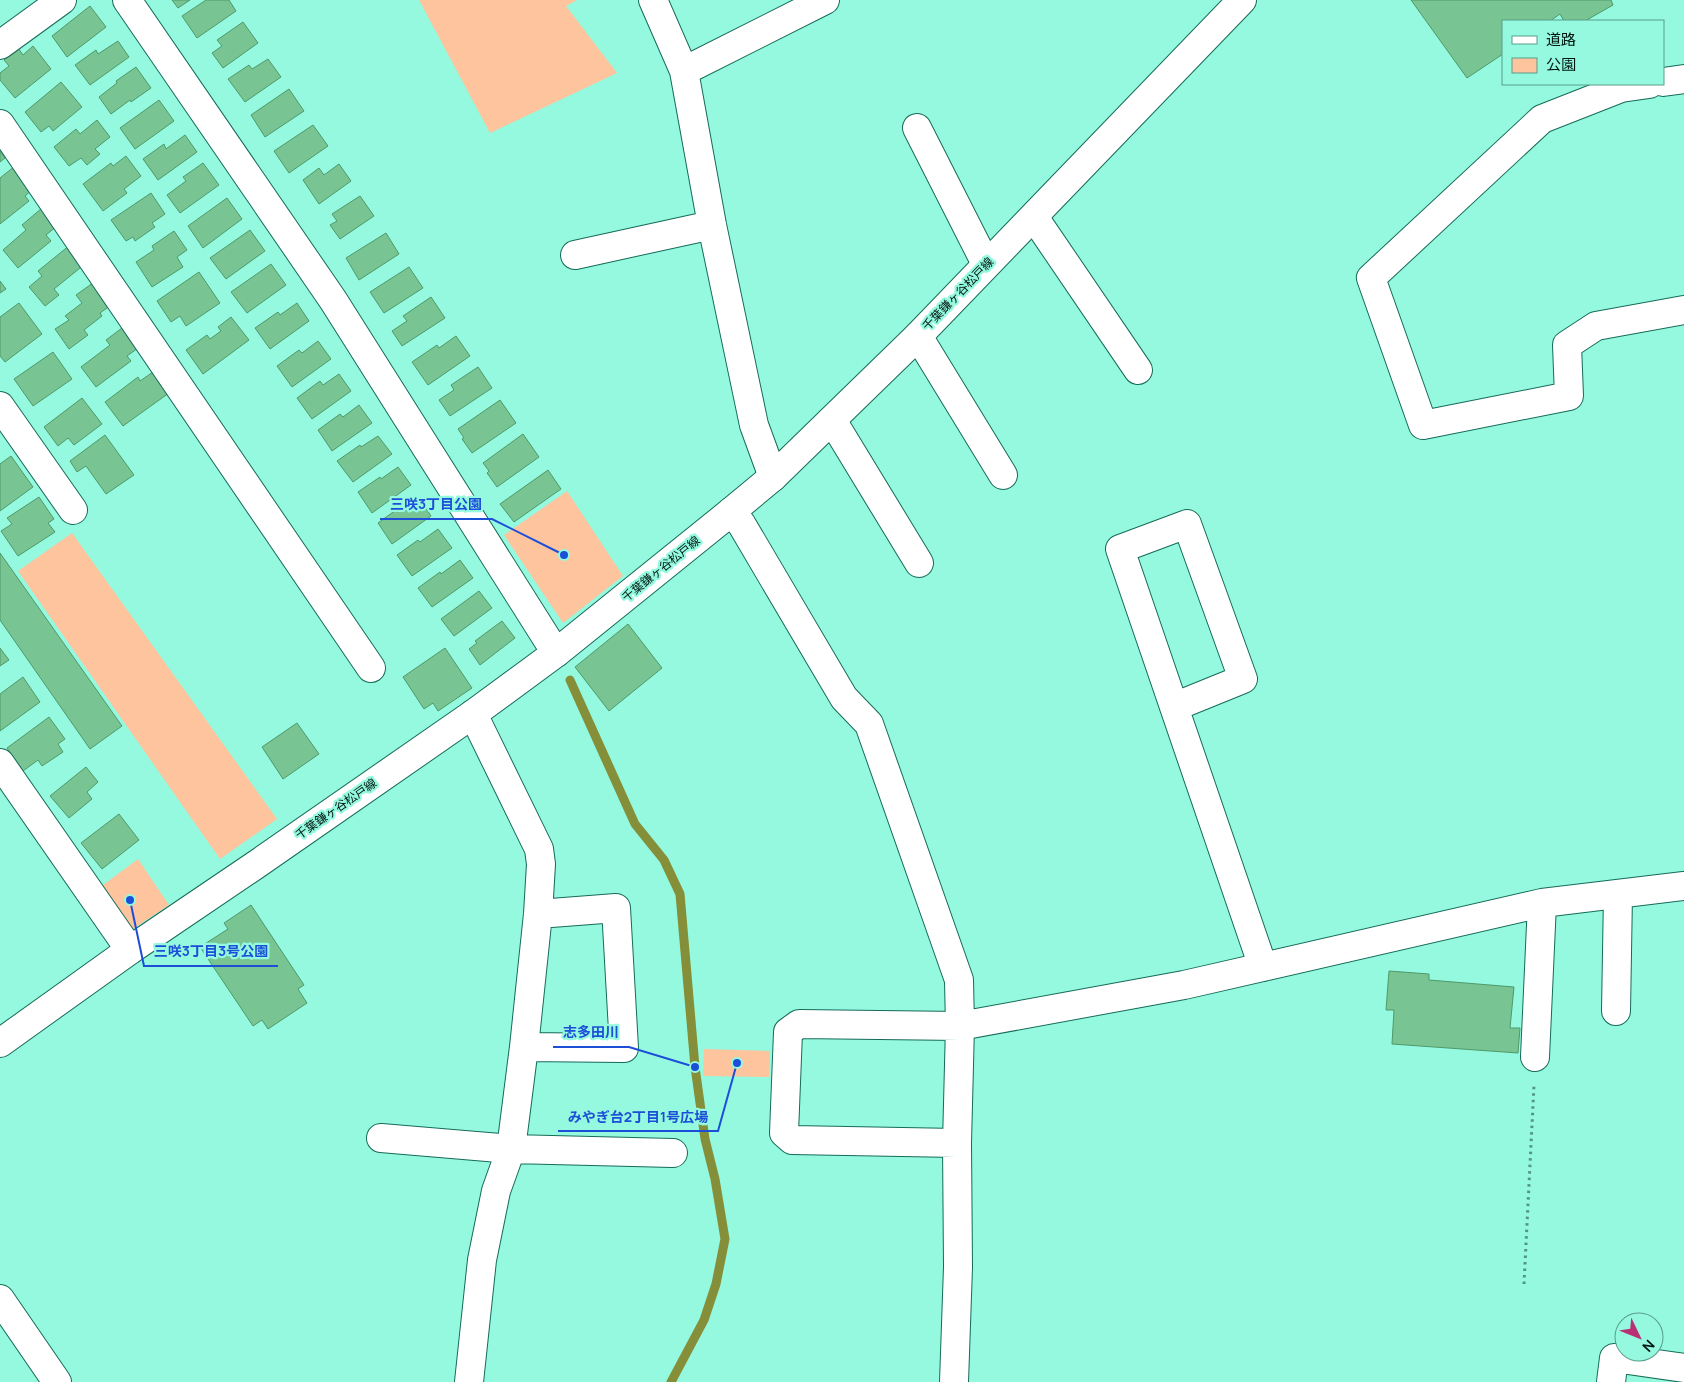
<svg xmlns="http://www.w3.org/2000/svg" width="1684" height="1382" font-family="Manrope,'Noto Sans JP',sans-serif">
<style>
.green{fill:#fdc49e}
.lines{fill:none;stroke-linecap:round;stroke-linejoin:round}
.stream{stroke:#858e38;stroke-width:9}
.building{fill:#78c493;stroke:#4e996a}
.minor-casing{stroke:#166b59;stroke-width:30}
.major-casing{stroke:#166b59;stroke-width:30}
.path{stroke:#539583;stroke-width:3;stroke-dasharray:2.5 4;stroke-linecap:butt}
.minor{stroke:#fff;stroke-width:28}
.major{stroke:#fff;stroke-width:28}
.labels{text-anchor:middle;stroke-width:4.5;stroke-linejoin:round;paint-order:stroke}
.street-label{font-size:12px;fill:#011510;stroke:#94f9de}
.leader{fill:none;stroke:#1d4ed8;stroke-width:2}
.callout-dot{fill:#1d4ed8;stroke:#94f9de;stroke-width:2}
.callout-label{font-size:14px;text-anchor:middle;font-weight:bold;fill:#1d4ed8;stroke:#94f9de;stroke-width:4.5;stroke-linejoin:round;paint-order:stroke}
</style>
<rect width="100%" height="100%" fill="#94f9de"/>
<!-- green -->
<path class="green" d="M419 0H577L566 6 617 73 490 133Z
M567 491 623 576 563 623 504 535Z
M72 533 277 819 220 859 18 571Z
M138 859 169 905 127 933 91 894Z
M704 1049 770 1051 769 1077 703 1076Z"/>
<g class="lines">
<!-- stream -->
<path class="stream" d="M570 680 635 824 664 860 680 894 695 1067 705 1139 715 1179 725 1239 716 1284 704 1320 671 1382"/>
</g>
<!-- building -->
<path class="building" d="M172 0H190L178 8Z
M206 0H229L236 11 197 38 182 16Z
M1411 0H1611L1613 5 1585 21H1564L1560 14 1550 21H1503V54L1467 78Z
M90 6 106 27 67 57 52 36Z
M243 22 258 43 223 68 212 53 222 46 217 40Z
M118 41 129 57 90 85 75 65 96 50 98 54Z
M33 46 51 69 15 98 0 80V73L9 66 4 60 18 48 23 55Z
M268 59 281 77 245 102 228 79 249 65 252 69Z
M136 67 151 88 131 102 130 100 111 114 99 97 117 83 116 81Z
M61 82 82 107 53 131 49 126 41 132 25 112Z
M289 89 304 111 265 137 251 115Z
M159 100 174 121 135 149 120 128Z
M97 120 110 137 95 149 100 154 87 165 81 158 69 166 54 147 76 129 80 134Z
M313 125 328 146 289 173 274 151Z
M185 135 197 152 158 180 143 159 164 144 166 149Z
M0 151 5 158 0 162Z
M126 156 141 176 124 189 127 193 103 211 83 184 111 163 113 166Z
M203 163 219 185 180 213 167 195 186 181 183 177Z
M339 164 351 181 319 204 303 180 319 168 324 175Z
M15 166 33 189 25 196 29 201 0 224V178Z
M151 193 165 214 152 223 155 227 135 241 133 237 126 241 111 220Z
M360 196 374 216 340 239 330 225 337 221 332 214Z
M227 198 242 219 203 248 188 226Z
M42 208 57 226 46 235 51 241 18 268 3 250 26 230 22 225Z
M250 230 265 251 226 279 210 258Z
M174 231 187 250 177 257 183 267 152 287 136 262 154 250 152 246Z
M386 233 399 254 359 280 346 258Z
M70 245 85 264 54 289 59 295 45 306 29 287 42 276 38 271Z
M271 264 286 285 247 313 231 292Z
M409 267 423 288 384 313 370 292Z
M199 272 220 303 186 326 180 316 171 322 157 301Z
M97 280 114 303 100 313 102 316 84 330 88 335 69 349 55 329 69 320 65 316 82 303 76 295Z
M0 281 6 289 0 293Z
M431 297 445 318 402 346 392 331 407 321 403 316Z
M19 303 42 334 5 362 0 356V317Z
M297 303 309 321 270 349 255 328 278 312 280 315Z
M231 317 249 340 203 374 186 350 207 335 210 339 221 331 218 327Z
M126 325 141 346 127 356 131 361 96 387 81 367 110 345 106 340Z
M456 336 470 356 428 385 412 362 437 345 439 348Z
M318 341 331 359 292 387 277 366 299 350 302 353Z
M53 352 72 379 33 406 14 379Z
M478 367 492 388 450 416 439 400 454 390 451 385Z
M153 372 169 393 123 426 105 402 138 377 140 381Z
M339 374 351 391 312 419 297 398 320 381 323 385Z
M82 398 102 424 74 445 68 438 58 446 44 427Z
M500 400 516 423 472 453 462 439 464 438 458 429Z
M359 405 372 423 332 451 318 430 340 414 343 417Z
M523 434 539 457 497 487 487 473 489 471 483 463Z
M105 435 134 475 106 494 86 466 77 472 70 461Z
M378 436 392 454 353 482 337 461 360 445 361 447Z
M11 456 33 487 0 511V464Z
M398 467 411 485 372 513 358 492 380 477 381 479Z
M548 470 561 489 514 522 500 504Z
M39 497 54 519 48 523 55 532 18 556 1 531 12 524 7 518Z
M419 498 431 516 392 544 378 523 400 507 401 510Z
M438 529 452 548 412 576 397 555 418 540 420 542Z
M0 553 122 726 90 749 0 620Z
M460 560 473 578 432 607 418 588 440 572 441 574Z
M479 591 492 608 454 636 441 619Z
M502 621 515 638 480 665 469 649 477 643 475 641Z
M628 624 662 668 609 711 575 667Z
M0 648 9 660 0 666Z
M445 648 472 688 438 711 433 703 424 709 403 677Z
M23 677 40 702 0 731V694Z
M49 717 65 739 58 744 63 752 42 766 38 760 23 771 7 748Z
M297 723 319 754 283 779 262 747Z
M86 767 98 782 87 792 92 799 69 818 50 796Z
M119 814 139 840 102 869 81 843Z
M251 905 304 985 298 989 307 1003 268 1029 262 1020 253 1026 200 947 228 929 224 923Z
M1389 971 1429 974V980L1514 987 1510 1028H1520L1518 1053 1392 1044 1394 1010H1386Z"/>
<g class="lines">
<!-- minor casing -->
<g class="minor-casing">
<path id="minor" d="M127 0 333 300 556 653
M653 0 684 71 712 225 754 425 773 477
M0 45 62 0
M684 71 825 0
M1663 82 1684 79
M1649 84 1621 88 1542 119 1371 278 1423 425 1569 396 1567 345 1596 326 1684 310
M0 124 371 668
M917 128 986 264
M1034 217 1138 370
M575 255 712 225
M918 336 1003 475
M0 406 73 510
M832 420 919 563
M732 511 742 525 844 698 869 724 959 980 960 1026 957 1143 958 1267 954 1382
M1174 707 1243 679 1187 524 1120 549 1263 967
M0 763 130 950
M1616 1011 1618 894
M524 1047 624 1048 616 908 538 914
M1535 1057 1542 903
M381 1138 511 1149 673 1153
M957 1143 792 1140 784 1133 788 1032 799 1024 960 1026 1184 985 1542 903 1684 886
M0 1299 57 1382
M469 1382 482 1260 496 1191 511 1149 524 1047 538 914 541 864 539 849 473 714
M1611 1382 1614 1358 1684 1368"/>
</g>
<!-- major casing -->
<g class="major-casing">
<path id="major" d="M0 1043 130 950 257 864 473 714 556 653 732 511 773 477 918 336 1242 0"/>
</g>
<!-- path -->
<path class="path" d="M1524 1284 1534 1085"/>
<!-- minor -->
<use href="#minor" class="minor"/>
<!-- major -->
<use href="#major" class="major"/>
</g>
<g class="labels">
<!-- street labels -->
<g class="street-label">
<text transform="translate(958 294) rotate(-46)" y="4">千葉鎌ヶ谷松戸線</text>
<text transform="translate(661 569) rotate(-39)" y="4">千葉鎌ヶ谷松戸線</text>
<text transform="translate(336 809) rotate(-35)" y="4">千葉鎌ヶ谷松戸線</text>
</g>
</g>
<!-- callouts -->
<path class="leader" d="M564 555L492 519H380M130 900L144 966H278M695 1067L629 1047H553M737 1063L718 1131H558"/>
<g class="callout-dot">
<circle cx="564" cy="555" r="5"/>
<circle cx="130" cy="900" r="5"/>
<circle cx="695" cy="1067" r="5"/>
<circle cx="737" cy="1063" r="5"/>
</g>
<g class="callout-label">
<text x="436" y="509">三咲3丁目公園</text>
<text x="211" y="956">三咲3丁目3号公園</text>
<text x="591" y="1037">志多田川</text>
<text x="638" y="1122">みやぎ台2丁目1号広場</text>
</g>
<!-- legend -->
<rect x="1502" y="20" width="162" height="65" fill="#94f9de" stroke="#599e8c"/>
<rect x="1512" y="36" width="25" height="8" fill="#ffffff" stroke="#599e8c"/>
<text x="1546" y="45" font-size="15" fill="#011510">道路</text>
<rect x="1512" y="58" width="25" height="15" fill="#fdc49e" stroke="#599e8c"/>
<text x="1546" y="70" font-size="15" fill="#011510">公園</text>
<!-- north arrow -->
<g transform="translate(1639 1337) rotate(133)"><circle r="24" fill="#94f9de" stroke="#599e8c"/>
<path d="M0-4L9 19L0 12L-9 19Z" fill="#b73174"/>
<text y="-8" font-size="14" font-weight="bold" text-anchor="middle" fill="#011510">N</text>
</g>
</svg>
